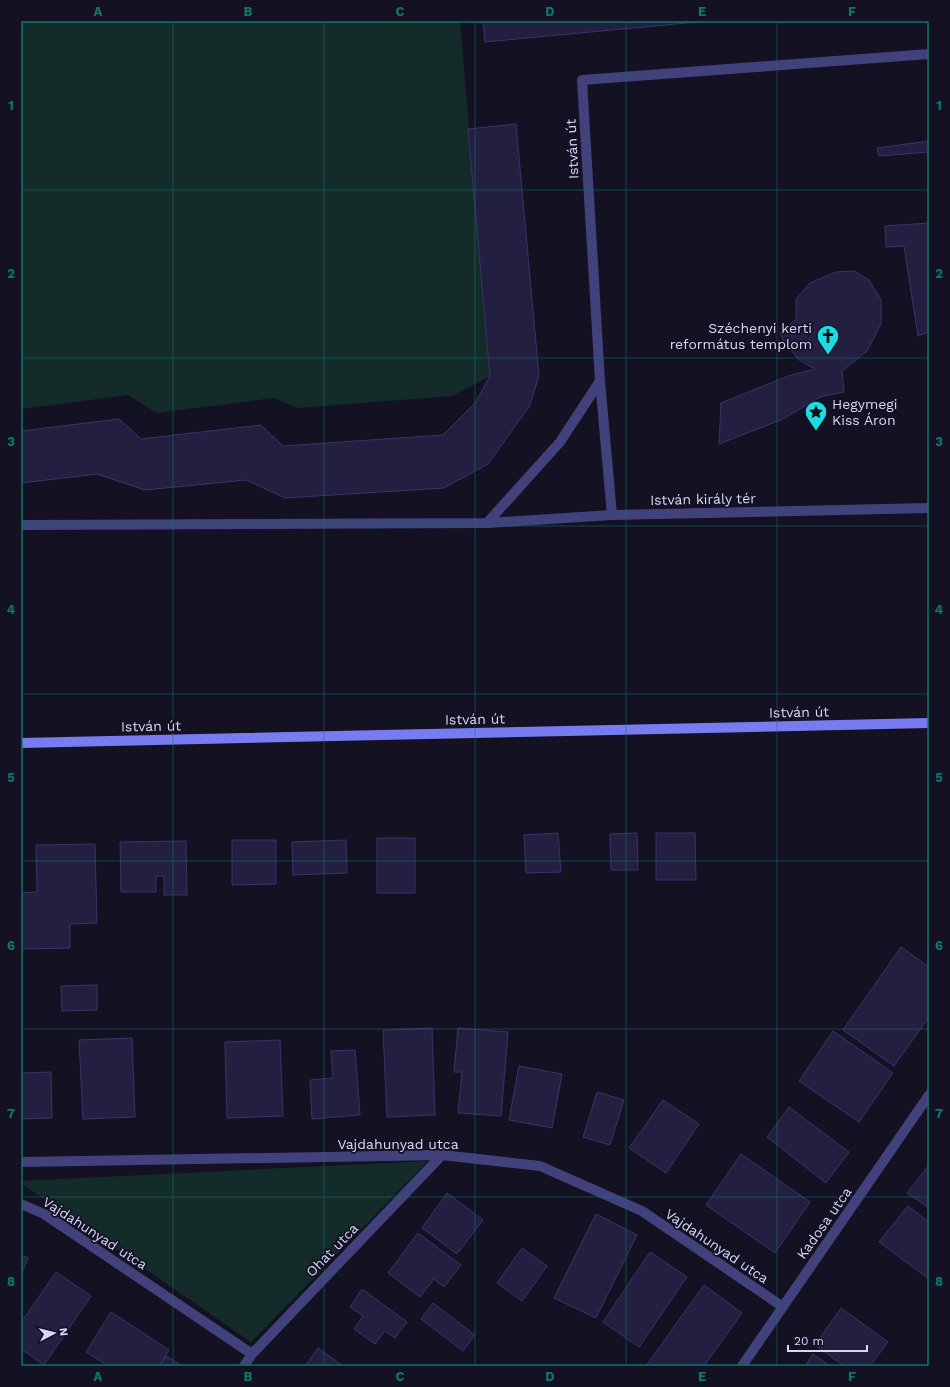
<svg xmlns="http://www.w3.org/2000/svg" width="950" height="1387" font-family="'Work Sans',sans-serif">
<style>
.green{fill:#142c29}
.building{fill:#231f41;stroke:#3b336b}
.lines{fill:none;stroke-linecap:round;stroke-linejoin:round}
.street{stroke:#41427c;stroke-width:10}
.secondary{stroke:#787cf0;stroke-width:10}
.grid{fill:none;stroke:#0f766e;stroke-width:1;stroke-opacity:0.55}
.labels{text-anchor:middle;stroke-width:3.5;stroke-linejoin:round;paint-order:stroke}
.street-label{font-size:14px;fill:#d8d6fb;stroke:#131122}
.poi-label{font-size:14px;fill:#d8d6fb;stroke:#131122;text-anchor:end}
.neatline{fill:none;stroke:#0f766e;stroke-width:1.5}
.grid-label{font-size:13px;text-anchor:middle;font-weight:bold;fill:#0f766e}
</style>
<rect width="100%" height="100%" fill="#131122"/>
<!-- green -->
<path class="green" d="M26 21H460L490 376 452 396 298 408 274 398 157 413 128 395 21 409V22Z
M428 1161 251 1342 21 1183V1181Z"/>
<!-- building -->
<path class="building" d="M483 21H708L485 42Z
M516 124 539 376 529 407 488 464 444 488 285 498 246 480 145 490 97 474 21 483V431L119 419 141 439 261 425 283 446 443 435 475 403 490 376 468 129Z
M929 141V152L879 156 877 148Z
M929 223V332L918 336 904 246 886 247 885 226Z
M854 271 869 280 881 300V324L867 351 842 371 844 392 820 397 783 419 719 444 721 403 788 376 815 369 799 360 785 343 780 333 796 319V299L810 283 836 272Z
M558 833 561 872 526 873 524 835Z
M637 833 638 870H611L610 834Z
M656 833H695L696 880H656Z
M377 838H415V893H377Z
M232 840H276V884L232 885Z
M346 840 347 873 293 875 292 842Z
M186 841 187 895H164V876H156V892H121L120 842Z
M95 844 97 923 70 924V948L21 949V893L37 892 36 845Z
M901 947 929 967V1017L894 1066 843 1030Z
M97 985V1010L62 1011 61 986Z
M432 1028 435 1115 387 1117 383 1030Z
M458 1028 508 1032 501 1116 458 1113 462 1072H454Z
M833 1031 893 1073 859 1122 799 1081Z
M132 1038 135 1117 83 1119 79 1040Z
M280 1040 283 1116 227 1118 225 1042Z
M355 1050 360 1115 312 1119 310 1080 333 1078 331 1051Z
M519 1066 562 1074 552 1128 509 1120Z
M51 1072 52 1118 21 1119V1073Z
M597 1092 624 1100 610 1145 583 1137Z
M663 1100 699 1124 666 1173 629 1148Z
M789 1107 849 1152 826 1183 767 1137Z
M741 1154 810 1202 775 1253 706 1205Z
M929 1165V1208L907 1193Z
M447 1193 483 1220 457 1254 422 1228Z
M908 1206 929 1222V1279L879 1242Z
M596 1214 637 1235 596 1318 554 1298Z
M418 1233 461 1265 444 1287 434 1279 420 1297 388 1273Z
M522 1248 547 1266 522 1301 497 1283Z
M650 1252 687 1277 639 1347 603 1322Z
M21 1255 28 1258 21 1275Z
M56 1272 91 1296 44 1365 21 1349V1323Z
M704 1285 742 1313 704 1366H646Z
M362 1289 407 1322 395 1338 385 1331 375 1344 354 1329 363 1316 350 1307Z
M433 1303 475 1335 463 1351 421 1319Z
M841 1308 888 1342 870 1366H844L815 1345Z
M111 1312 169 1350 159 1366H108L86 1352Z
M318 1348 343 1366H305Z
M813 1354 830 1366H805Z
M166 1356 182 1366H159Z"/>
<g class="lines">
<!-- street -->
<path class="street" d="M600 381 612 515
M487 523 560 442 600 381 582 80 929 54
M21 525 487 523 612 515 929 508
M21 1162 442 1155 540 1166 642 1211 783 1307
M21 1204 44 1214 252 1354
M244 1366 252 1354 442 1155
M742 1366 929 1095"/>
<!-- secondary -->
<path class="secondary" d="M21 743 929 723"/>
</g>
<!-- grid -->
<path class="grid" d="M173 21V1366M324 21V1366M475 21V1366M626 21V1366M777 21V1366M21 190H929M21 358H929M21 526H929M21 694H929M21 861H929M21 1029H929M21 1197H929"/>
<!-- icons -->
<defs>
<g id="church-pin" transform="scale(1.15)"><path d="M0 17L-7.5 6A9.5 9.5 0 1 1 7.5 6Z" fill="#19dde4" stroke="#131122"/><path d="M-1.2-6h2.4v3.5h3.3v2.4h-3.3V6h-2.4V-.1h-3.3v-2.4h3.3Z" fill="#111"/></g>
<g id="sight-pin" transform="scale(1.15)"><path d="M0 17L-7.5 6A9.5 9.5 0 1 1 7.5 6Z" fill="#19dde4" stroke="#131122"/><path d="M0-6L1.8-2.2L6-1.7L2.9 1.2L3.7 5.4L0 3.3L-3.7 5.4L-2.9 1.2L-6-1.7L-1.8-2.2Z" fill="#111"/></g>
</defs>
<g fill-rule="evenodd">
<use href="#church-pin" x="828" y="336"/>
<use href="#sight-pin" x="816" y="412"/>
</g>
<g class="labels">
<!-- street labels -->
<g class="street-label">
<text transform="translate(572 149) rotate(-93)" y="5">István út</text>
<text transform="translate(703 499) rotate(-1)" y="5">István király tér</text>
<text transform="translate(799 712) rotate(-1)" y="5">István út</text>
<text transform="translate(475 719) rotate(-1)" y="5">István út</text>
<text transform="translate(151 726) rotate(-1)" y="5">István út</text>
<text x="398" y="1149">Vajdahunyad utca</text>
<text transform="translate(824 1223) rotate(-55)" y="5">Kadosa utca</text>
<text transform="translate(95 1233) rotate(33)" y="5">Vajdahunyad utca</text>
<text transform="translate(717 1246) rotate(34)" y="5">Vajdahunyad utca</text>
<text transform="translate(332 1250) rotate(-46)" y="5">Ohat utca</text>
</g>
<!-- poi labels -->
<g class="poi-label">
<text x="812" y="333">Széchenyi kerti<tspan x="812" dy="16">református templom</tspan></text>
<text x="832" y="409" text-anchor="start">Hegymegi<tspan x="832" dy="16">Kiss Áron</tspan></text>
</g>
</g>
<!-- border -->
<rect width="950" height="1387" fill="none" stroke="#131122" stroke-width="44"/>
<!-- north arrow -->
<g transform="translate(54 1333) rotate(83)" stroke="#131122" stroke-width="3" paint-order="stroke">
<path d="M0-3L7 15L0 10L-7 15Z" fill="#d8d6fb"/>
<text y="-6" font-size="11" font-weight="bold" text-anchor="middle" fill="#d8d6fb">N</text>
</g>
<!-- scale -->
<path d="M788 1345v6h79v-6" fill="none" stroke="#d8d6fb" stroke-width="2"/>
<text x="794" y="1345" font-size="12" fill="#d8d6fb" stroke="#131122" stroke-width="3" paint-order="stroke">20 m</text>
<rect x="22" y="22" width="906" height="1343" class="neatline"/>
<g class="grid-label">
<text x="98" y="16">A</text>
<text x="248" y="16">B</text>
<text x="400" y="16">C</text>
<text x="550" y="16">D</text>
<text x="702" y="16">E</text>
<text x="852" y="16">F</text>
<text x="11" y="110">1</text>
<text x="939" y="110">1</text>
<text x="11" y="278">2</text>
<text x="939" y="278">2</text>
<text x="11" y="446">3</text>
<text x="939" y="446">3</text>
<text x="11" y="614">4</text>
<text x="939" y="614">4</text>
<text x="11" y="782">5</text>
<text x="939" y="782">5</text>
<text x="11" y="950">6</text>
<text x="939" y="950">6</text>
<text x="11" y="1118">7</text>
<text x="939" y="1118">7</text>
<text x="11" y="1286">8</text>
<text x="939" y="1286">8</text>
<text x="98" y="1381">A</text>
<text x="248" y="1381">B</text>
<text x="400" y="1381">C</text>
<text x="550" y="1381">D</text>
<text x="702" y="1381">E</text>
<text x="852" y="1381">F</text>
</g>
</svg>
